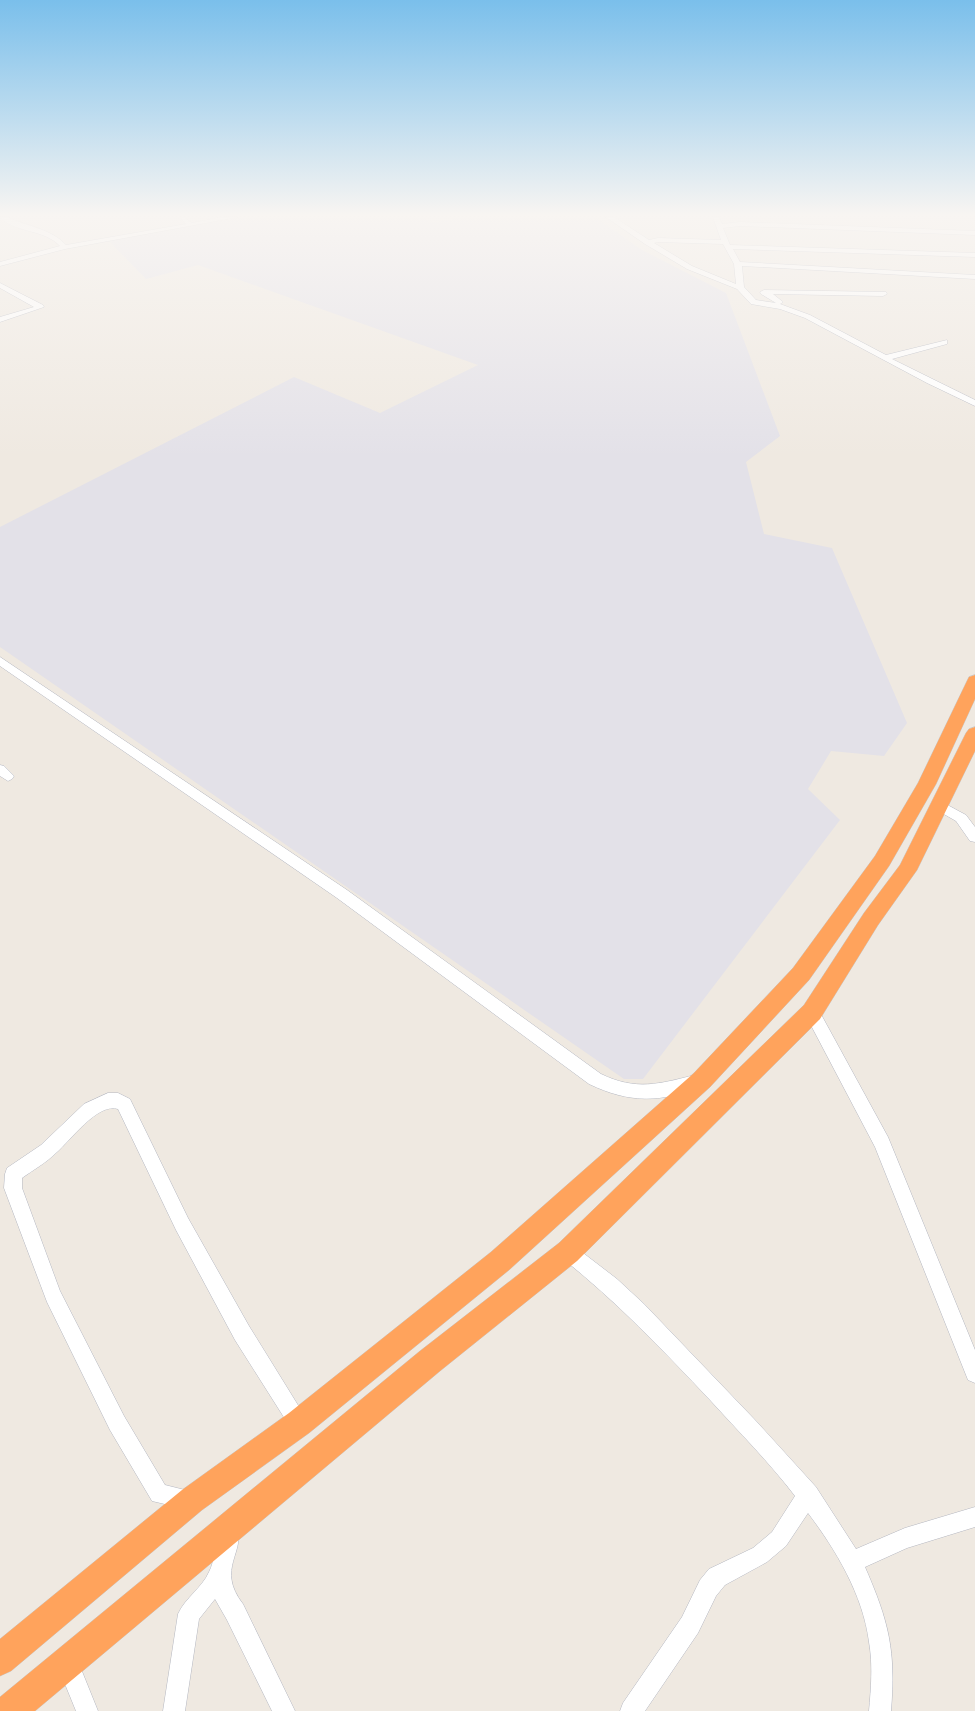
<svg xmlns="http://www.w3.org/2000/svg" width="975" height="1711" font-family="Signika,sans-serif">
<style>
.industrial{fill:#e3e1e8}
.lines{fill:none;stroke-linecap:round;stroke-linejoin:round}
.minor-casing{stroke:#b4b7c1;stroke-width:1}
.highway-casing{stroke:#c9c9c9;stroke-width:1}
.minor{fill:#fff;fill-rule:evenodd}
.highway{fill:#ffa35c;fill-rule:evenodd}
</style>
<rect width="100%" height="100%" fill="#efe9e1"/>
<!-- industrial -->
<path class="industrial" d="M243 217H423L432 223 464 217H595L642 250 726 293 780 436 746 462 764 534 832 548 907 723 884 756 831 751 808 789 840 820 643 1079H624L0 647V527L294 377 380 413 478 365 198 265 146 279 109 241Z"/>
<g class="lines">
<!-- minor casing -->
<g class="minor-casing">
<path id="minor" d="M0 217H7C26 226 52 229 66 245L186 224 181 219 183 217 192 223 223 217H238L65 249 0 266V262L60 246C45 229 14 233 0 217Z
M606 217H614L649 240 658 238 721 240 713 217H719L722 224 740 222 975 231V235L740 226 723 228 730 245 975 253V257L733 249 740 262 975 275V279L742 266 744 287 756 300 776 303 761 294 760 292 764 290 886 292 887 294 883 296 773 294 783 302 780 304 810 315 886 355 947 340V344L892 359 975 400V406L927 383 805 318 780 309 751 304 737 289 687 269 645 244ZM658 242 723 244 734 264 736 284 692 266 654 243Z
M0 283 43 305 44 307 0 322V317L34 307 0 288Z
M0 657 347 890 601 1074C636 1091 659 1084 695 1075L701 1077 703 1082 701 1087C659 1103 629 1103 589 1084L337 898 0 666Z
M0 765 4 766 14 776 12 779 8 781 0 776Z
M940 801 966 815 975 827V842L970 841 956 821 935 809 934 806 935 803Z
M812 1005 817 1007 888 1137 975 1350V1383L968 1380 875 1147 804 1012 807 1007Z
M108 1093H118L130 1099 188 1218 249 1326 309 1423 306 1430 299 1433 292 1430 235 1340 176 1230 118 1109C98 1102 70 1141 56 1153 46 1163 33 1170 22 1178V1188L60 1291 124 1416 165 1485 197 1493 200 1500 197 1507 190 1510 152 1501 110 1430 47 1302 4 1188 5 1174 7 1168 41 1145 84 1104Z
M568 1243 574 1246 617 1279 644 1304 756 1421 816 1487 856 1549 905 1528 975 1507V1527L907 1548 865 1567C889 1622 896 1651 891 1711H869C871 1688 873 1665 869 1642 863 1595 836 1550 808 1513L786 1546 767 1562 725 1585 716 1596 698 1633 645 1711H620L623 1703 682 1617 700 1580 709 1569 753 1548 772 1532 795 1496C769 1462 739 1432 710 1400 663 1350 616 1301 562 1258L559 1252 562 1246Z
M229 1524 236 1527C247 1552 215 1568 243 1604L295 1711H272L227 1620 215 1599 199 1619 185 1711H163L178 1614C185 1598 202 1588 209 1572 215 1561 216 1540 222 1527Z
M67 1651 75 1654 98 1711H76L56 1662 59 1654Z"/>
</g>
<!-- highway casing -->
<g class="highway-casing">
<path id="highway" d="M975 675V699L936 784 889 866 809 980 710 1087 509 1270 309 1433 202 1510 11 1671 0 1676V1639L182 1490 289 1413 491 1252 694 1073 793 968 875 856 918 783 967 681 969 677Z
M975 727V751L917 870 878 925 820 1019 577 1261 440 1371 35 1711H0V1697L420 1351 559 1243 804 1005 864 913 900 865 966 733 969 729Z"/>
</g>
<!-- minor -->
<use href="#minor" class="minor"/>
<!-- highway -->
<use href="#highway" class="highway"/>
</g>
<!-- sky -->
<linearGradient id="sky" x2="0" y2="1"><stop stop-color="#7abfeb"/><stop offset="0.47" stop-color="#f8f5f2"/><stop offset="1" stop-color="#f8f5f2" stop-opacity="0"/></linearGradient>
<rect width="975" height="457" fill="url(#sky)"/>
</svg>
